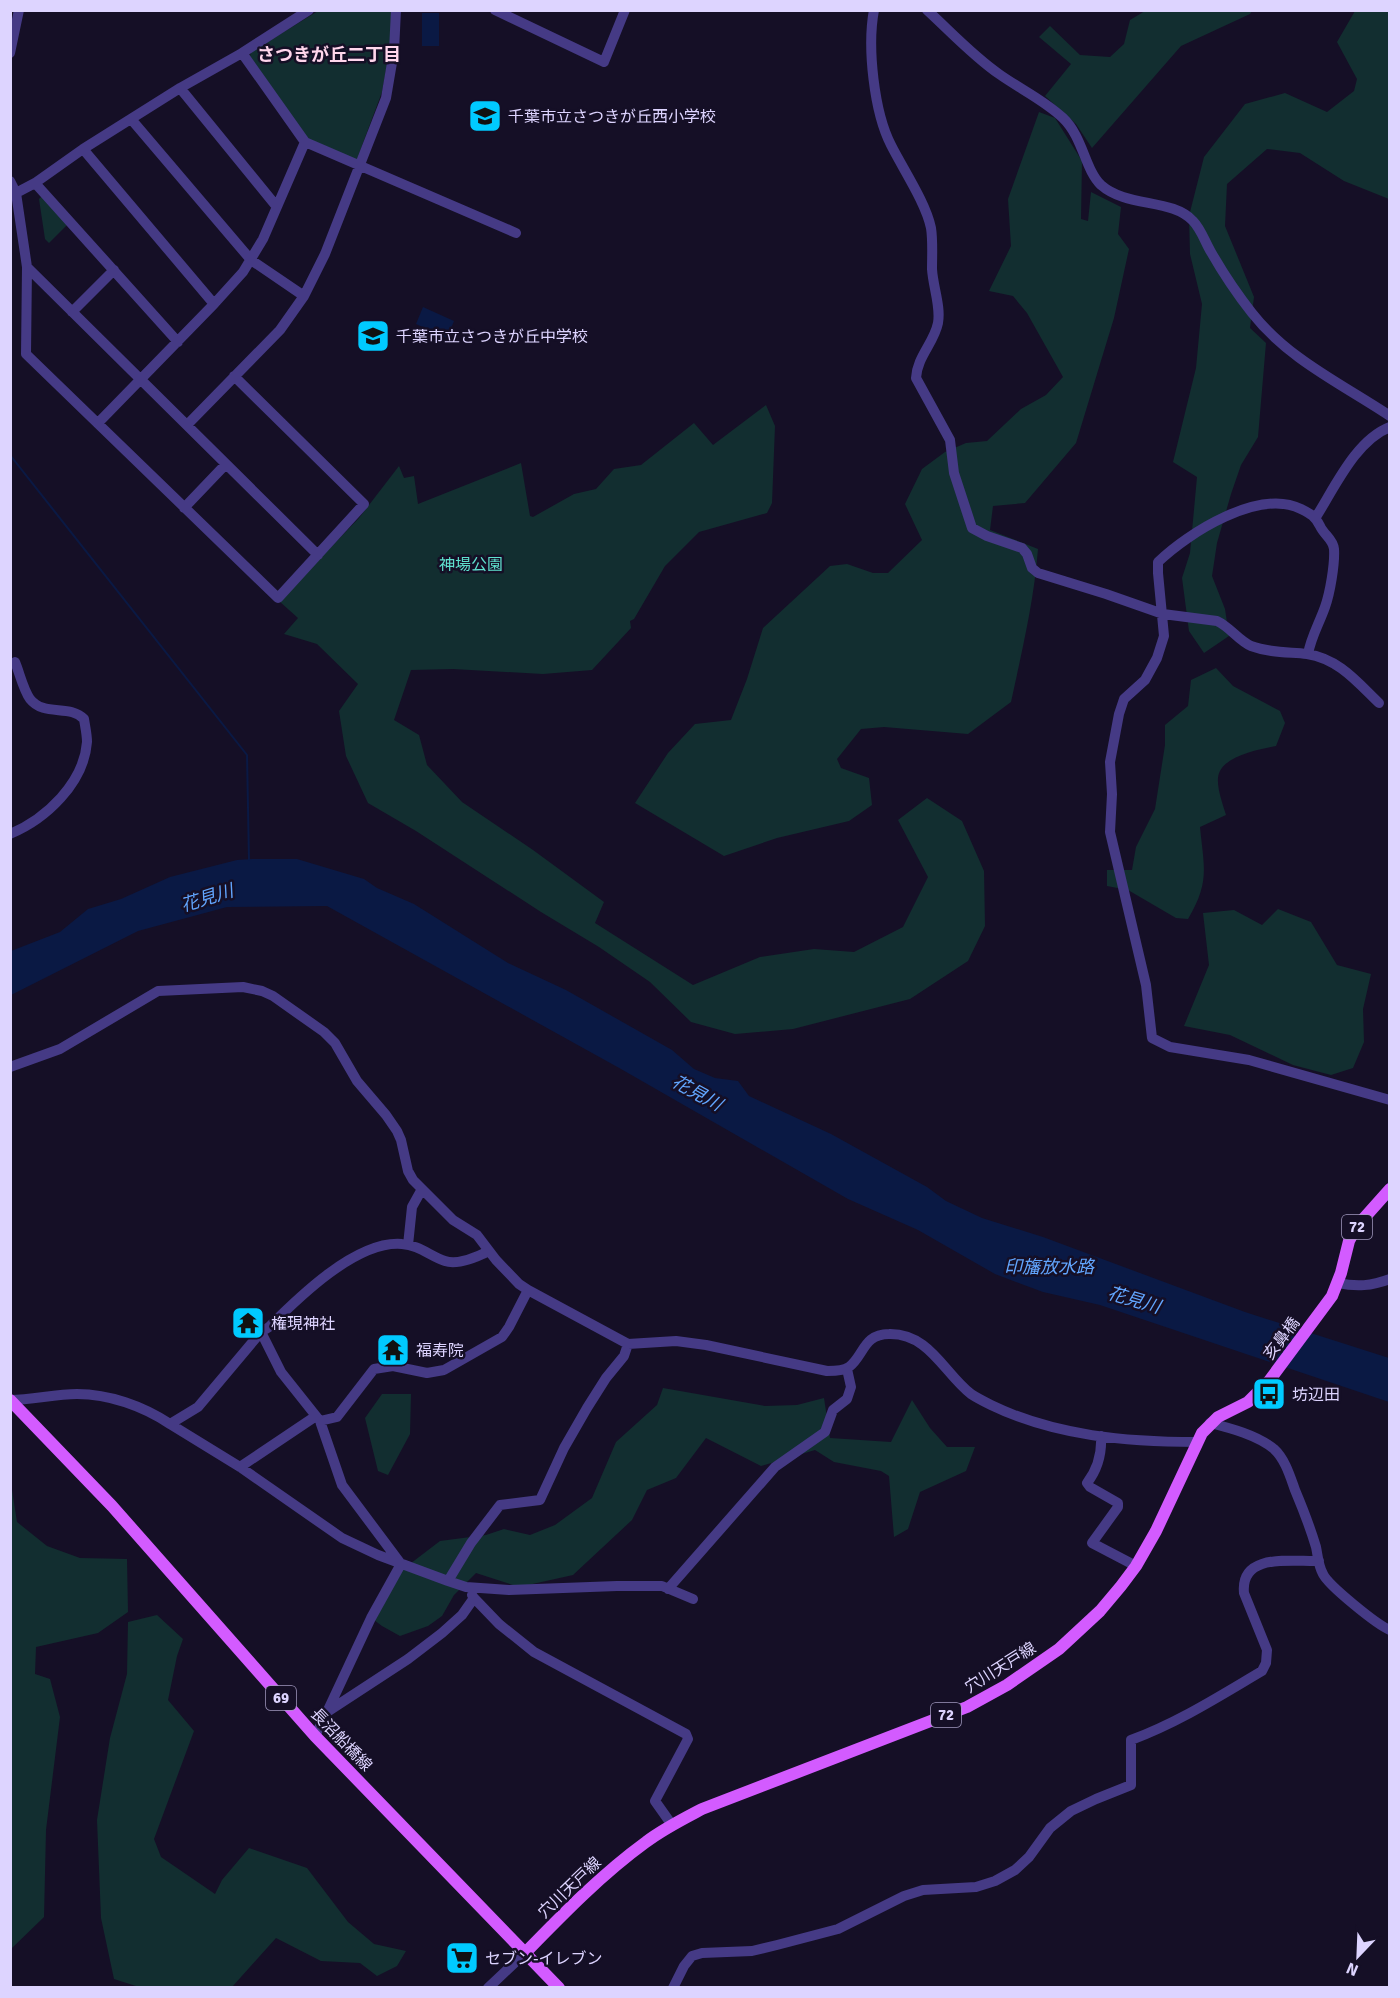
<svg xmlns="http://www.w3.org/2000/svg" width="1400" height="1998" font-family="Signika,'Noto Sans JP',sans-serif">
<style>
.green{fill:#122e30}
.water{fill:#0a1944}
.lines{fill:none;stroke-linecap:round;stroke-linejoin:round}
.stream{stroke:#0a1944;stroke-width:2}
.minor{stroke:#453a85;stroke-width:10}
.major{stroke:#d35bff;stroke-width:12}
.labels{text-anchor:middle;stroke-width:5;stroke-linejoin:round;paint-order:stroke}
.shield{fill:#150f26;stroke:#a199be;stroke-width:1.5}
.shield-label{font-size:15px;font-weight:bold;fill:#ddd4ff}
.poi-label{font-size:16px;fill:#ddd4ff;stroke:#150f26;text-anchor:start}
.park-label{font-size:16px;fill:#5fe0ce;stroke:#150f26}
.street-label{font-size:16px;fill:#ddd4ff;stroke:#150f26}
.neighbourhood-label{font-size:18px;font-weight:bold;fill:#ffd6ec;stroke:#150f26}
.water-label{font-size:18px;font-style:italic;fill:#62a6ff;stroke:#150f26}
</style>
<rect width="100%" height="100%" fill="#150f26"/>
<!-- green -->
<path class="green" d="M318 11H392L391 42 382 92 357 159 353 160 308 140 250 56 251 52Z
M1145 11H1252L1250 14 1181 46 1092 148 1076 124 1045 96 1071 64 1039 37 1050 26 1080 55 1110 57 1124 44 1130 20Z
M1355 11H1389V199L1344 181 1300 153 1267 149 1227 184 1225 226 1254 297 1250 328 1266 343 1258 437 1241 465 1231 494 1217 543 1212 576 1225 609 1229 636 1204 653 1189 631 1182 578 1190 553 1197 477 1173 462 1196 368 1202 304 1190 254 1189 216 1204 157 1245 104 1285 93 1327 112 1354 91 1357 79 1337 42Z
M1039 112 1055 118 1082 161 1081 219 1088 221 1091 192 1121 207 1118 234 1129 249 1114 318 1076 443 1025 503 993 506 990 530 1038 549C1034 601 1022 651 1011 702L968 734 884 727 861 729 837 759 841 768 869 778 872 805 849 821 777 838 724 856 635 803 668 753 695 724 731 720 747 679 763 628 830 566 847 564 873 573H888L922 540 905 504 922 469 945 452 966 443 987 441 1021 409 1046 395 1063 377 1027 313 1013 296 989 291 1011 246 1008 199Z
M42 196 68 224 49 243 45 239 39 199Z
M766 405 775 426 772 503 767 513 699 532 665 566 634 619 630 621 631 628 592 670 543 674 453 669 411 670 394 720 419 735 427 765 462 802 533 850 604 902 595 923 693 985 760 957 814 949 854 952 903 927 928 877 898 820 927 798 962 821 984 871 985 926 968 961 910 999 793 1029 735 1034 691 1022 650 982 599 947 541 912 416 831 368 803 346 756 339 711 358 684 317 644 284 634 298 618 279 601 359 518 399 466 404 478 414 476 418 504 521 463 530 516 533 517 574 494 596 489 614 469 641 465 694 423 713 445Z
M1216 668 1233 686 1280 711 1285 723 1276 746C1258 750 1220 756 1218 778 1217 789 1223 805 1226 815L1200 827C1204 868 1210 882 1188 919L1176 918 1128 890 1107 886V870H1132L1136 847 1155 809 1165 745V725L1188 706 1191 680Z
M1278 909 1311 922 1337 965 1371 974 1363 1009 1364 1042 1353 1068 1331 1075 1293 1065 1230 1035 1184 1026 1209 965 1203 913 1234 910 1262 925Z
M663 1388 765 1406 797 1405 824 1398 830 1438 891 1442 912 1400 930 1428 947 1447H975L966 1471 920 1492 908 1529 894 1537 889 1476 881 1471 834 1462 815 1450 761 1466 706 1438 676 1478 647 1490 632 1520 573 1575 519 1587 476 1573 454 1595 442 1616 428 1626 400 1636 382 1626 374 1620 402 1570 440 1541 486 1535 504 1529 530 1535 555 1525 592 1498 616 1442 657 1405Z
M382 1394H411L410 1434 388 1475 378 1471 365 1418Z
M10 1477 17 1522 47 1546 80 1558 127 1559 128 1612 98 1633 36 1647 35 1674 50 1679 60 1717 46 1830 44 1917 11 1949Z
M157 1615 183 1639 177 1656 168 1700 194 1731 154 1839 161 1857 215 1894 222 1880 249 1848 307 1868 348 1922 374 1944 406 1951 397 1966 377 1976 360 1963 321 1961 276 1938 232 1987H139L114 1979 101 1918 97 1820 110 1738 127 1674 128 1622Z"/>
<!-- water -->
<path class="water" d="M422 13H439V46H422Z
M423 307 454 321 447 338 416 324Z
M252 859H297L364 879 377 888 414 904 508 963 566 990 672 1050 694 1069 715 1078 738 1081 749 1096 831 1134 927 1187 946 1201 982 1218 1043 1237 1245 1312 1389 1358V1402L1100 1305 1043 1292 995 1274 918 1230 848 1199 621 1069 327 906 227 907 138 931 11 995V951L60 932 88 909 121 899 170 877 237 860Z"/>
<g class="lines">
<!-- stream -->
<path class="stream" d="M10 455 247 755 249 860"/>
<!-- minor -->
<path class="minor" d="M495 10 604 62 625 10
M874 10C867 47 874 112 891 145 903 169 926 203 931 228 933 241 932 255 932 269 933 287 941 306 938 323 934 343 917 357 916 378L950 440 954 473 972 528 987 536 1022 548 1027 554 1032 568 1038 573 1106 594 1163 614 1217 621C1230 627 1238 640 1251 646 1270 653 1288 652 1307 654 1339 659 1357 682 1379 703
M927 10C951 32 973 56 999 74 1020 89 1044 100 1063 118 1083 137 1085 170 1101 185 1127 208 1172 198 1193 221 1201 229 1205 242 1211 252 1223 273 1237 294 1252 313 1288 359 1342 384 1390 416
M10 53 19 10
M242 53 305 142 516 233
M180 88 277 207
M131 119 251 260 304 296
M83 149 214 304
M10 181 16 193 27 267 26 354 278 598 364 504 234 376
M35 183 178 342
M16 193 35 183 83 149 180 88 242 53 309 10
M27 267 318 555
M72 312 114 270
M98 423 214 304 243 272 263 239 305 142
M187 425 280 330 304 296 325 254 386 98 394 51 396 10
M184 508 226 464
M1316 517C1335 487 1356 440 1390 427
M1308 654C1311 637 1319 624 1325 607 1330 593 1335 564 1334 549 1333 539 1324 535 1320 526 1315 516 1311 514 1301 509 1259 488 1188 533 1158 562V573L1164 636 1157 658 1145 680 1124 699 1119 714 1110 762 1112 794 1110 832 1146 985 1152 1038 1170 1047 1249 1060 1390 1100
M10 834C46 819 84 783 87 742 87 734 85 726 84 719 70 704 44 717 30 699 23 689 20 674 15 662
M10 1067 60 1049 158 991 243 987 262 991 273 996 324 1032 335 1043 357 1081 386 1115 397 1131 401 1140 408 1171 413 1180 453 1220 477 1235 496 1260 519 1284 528 1290 628 1344 676 1341 706 1345 827 1371C833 1371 844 1371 849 1367 864 1356 863 1334 889 1334 929 1333 944 1373 971 1394 977 1398 985 1402 991 1405 1055 1436 1127 1442 1197 1442
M408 1245 412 1207 422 1189
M1338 1283C1357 1287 1371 1286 1390 1279
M261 1332 281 1372 320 1421 337 1417 374 1369 393 1366 427 1373 444 1370 502 1337 509 1327 528 1290
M10 1400C33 1400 54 1394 77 1394 109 1394 143 1406 170 1424L198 1407 261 1332 269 1327C299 1297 357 1240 402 1244 419 1245 430 1256 445 1261 457 1265 477 1257 489 1251
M320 1421 342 1485 401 1564 371 1618 327 1712
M1210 1423C1230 1428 1257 1435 1274 1449 1285 1459 1290 1476 1295 1490 1303 1509 1310 1527 1316 1547 1318 1556 1318 1565 1323 1574 1328 1585 1377 1625 1390 1630
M170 1424 240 1467 342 1538 378 1555 448 1581 466 1587 509 1590 617 1586H662L693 1599
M1101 1436C1102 1453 1097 1470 1087 1483L1090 1487 1118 1503V1507L1092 1543 1136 1566
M240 1467 316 1416
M448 1581 471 1543 500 1505 540 1500 564 1448 587 1408 606 1378 624 1356 628 1344
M668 1589 775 1467 825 1432 833 1410 847 1399 851 1387 847 1369
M474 1598 499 1624 534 1652 686 1734 688 1739 655 1801 672 1825
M315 1736 327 1712 408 1659 442 1633 462 1615 474 1598 472 1595
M488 1988 526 1952
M673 1988 684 1966 692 1956 702 1953 752 1951 777 1945 838 1929 904 1896 923 1890 976 1887 995 1881 1015 1870 1029 1857 1050 1828 1071 1811 1096 1799 1131 1785V1740C1179 1722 1218 1697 1262 1671L1266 1663 1267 1650 1244 1593C1240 1552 1292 1562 1319 1561"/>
<!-- major -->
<path class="major" d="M10 1400 112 1506 315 1736 559 1988
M526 1952C564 1913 602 1874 646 1842 663 1829 683 1819 702 1809L967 1707 1007 1685 1059 1649 1100 1611 1121 1586 1136 1566 1156 1531 1202 1433 1218 1417 1248 1402 1269 1381 1332 1296 1341 1273 1349 1241 1357 1226 1390 1189"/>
</g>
<!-- icons -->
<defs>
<g id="school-square" transform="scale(1.725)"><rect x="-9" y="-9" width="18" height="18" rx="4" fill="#00caff" stroke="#150f26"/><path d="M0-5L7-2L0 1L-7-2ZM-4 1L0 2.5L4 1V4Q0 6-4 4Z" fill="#111"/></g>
<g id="temple-square" transform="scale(1.725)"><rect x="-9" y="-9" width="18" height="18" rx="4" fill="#00caff" stroke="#150f26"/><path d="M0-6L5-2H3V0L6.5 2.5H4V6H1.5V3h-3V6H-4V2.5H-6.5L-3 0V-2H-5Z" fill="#111"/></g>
<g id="bus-square" transform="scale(1.725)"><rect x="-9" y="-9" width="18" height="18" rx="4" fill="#00caff" stroke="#150f26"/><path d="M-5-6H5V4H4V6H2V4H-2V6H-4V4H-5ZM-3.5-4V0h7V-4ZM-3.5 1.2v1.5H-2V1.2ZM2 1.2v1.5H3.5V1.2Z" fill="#111"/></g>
<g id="supermarket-square" transform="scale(1.725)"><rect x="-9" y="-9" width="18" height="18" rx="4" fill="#00caff" stroke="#150f26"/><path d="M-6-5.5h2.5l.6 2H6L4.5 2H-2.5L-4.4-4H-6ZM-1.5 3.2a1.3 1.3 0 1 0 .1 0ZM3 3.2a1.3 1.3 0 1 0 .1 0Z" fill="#111"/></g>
</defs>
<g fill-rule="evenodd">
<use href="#school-square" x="485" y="116"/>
<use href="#school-square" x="373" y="336"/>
<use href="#temple-square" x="248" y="1323"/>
<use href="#temple-square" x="393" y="1350"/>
<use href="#bus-square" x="1269" y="1394"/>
<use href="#supermarket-square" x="462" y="1958"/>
</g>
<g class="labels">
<!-- shield labels -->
<g class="shield">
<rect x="1342" y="1215" width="30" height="24" rx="4.5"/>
<rect x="266" y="1686" width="30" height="24" rx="4.5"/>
<rect x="931" y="1703" width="30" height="24" rx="4.5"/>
</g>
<g class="shield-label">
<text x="1357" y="1232">72</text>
<text x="281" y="1703">69</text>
<text x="946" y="1720">72</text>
</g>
<!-- poi labels -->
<g class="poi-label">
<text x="508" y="122">千葉市立さつきが丘西小学校</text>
<text x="396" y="342">千葉市立さつきが丘中学校</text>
<text x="271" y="1329">権現神社</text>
<text x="416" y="1356">福寿院</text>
<text x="1292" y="1400">坊辺田</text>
<text x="485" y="1964">セブン-イレブン</text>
</g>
<!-- park labels -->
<g class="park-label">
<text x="471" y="570">神場公園</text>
</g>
<!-- street labels -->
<g class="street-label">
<text transform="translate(1281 1338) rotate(-53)" y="6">亥鼻橋</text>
<text transform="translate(1000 1667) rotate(-32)" y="6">穴川天戸線</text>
<text transform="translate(342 1739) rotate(46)" y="6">長沼船橋線</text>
<text transform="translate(569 1887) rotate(-44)" y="6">穴川天戸線</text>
</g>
<!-- neighbourhood labels -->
<g class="neighbourhood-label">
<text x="329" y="61">さつきが丘二丁目</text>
</g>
<!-- water labels -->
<g class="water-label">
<text transform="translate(207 898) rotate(-17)" y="6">花見川</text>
<text transform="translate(697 1093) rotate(29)" y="6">花見川</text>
<text x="1049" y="1273">印旛放水路</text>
<text transform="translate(1134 1300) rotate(16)" y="6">花見川</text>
</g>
</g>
<!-- border -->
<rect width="1400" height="1998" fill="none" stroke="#ddd4ff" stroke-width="24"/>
<!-- north arrow -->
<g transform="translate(1358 1956) rotate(203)" stroke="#150f26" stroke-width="4.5" paint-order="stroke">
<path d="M0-4.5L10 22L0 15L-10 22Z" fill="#ddd4ff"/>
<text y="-9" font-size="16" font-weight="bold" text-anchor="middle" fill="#ddd4ff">N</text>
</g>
</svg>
